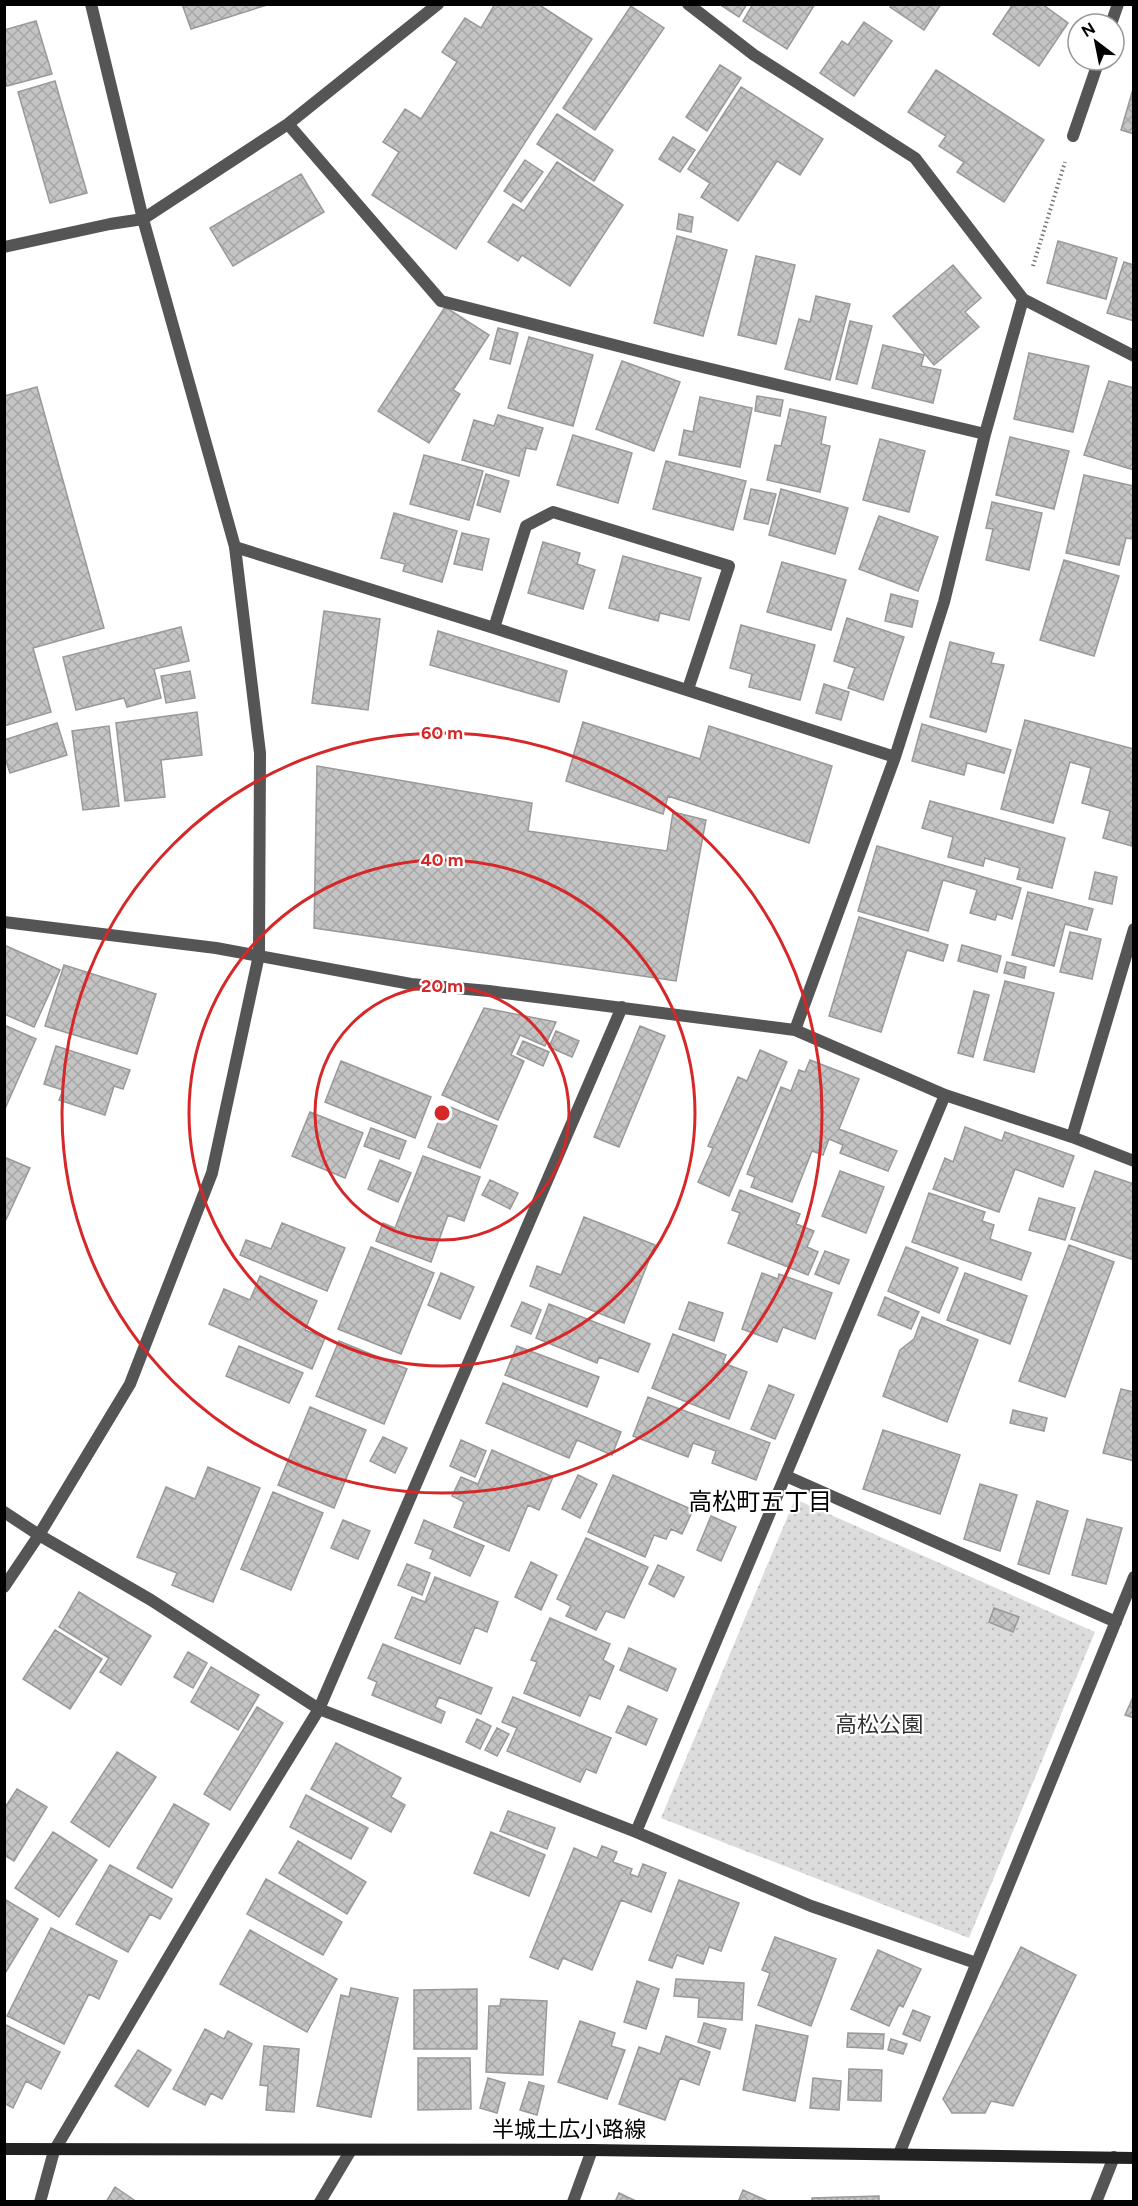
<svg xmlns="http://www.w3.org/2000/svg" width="1138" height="2206" font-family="Figtree,'Noto Sans JP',sans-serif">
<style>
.green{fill:url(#green-dots)}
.building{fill:url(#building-cross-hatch);stroke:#999;stroke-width:1.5}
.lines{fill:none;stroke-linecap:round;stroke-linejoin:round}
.path{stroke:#777;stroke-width:4;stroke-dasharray:1.5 3;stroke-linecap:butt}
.minor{stroke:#555;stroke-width:12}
.tertiary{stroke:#555;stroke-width:12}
.secondary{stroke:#222;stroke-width:12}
.ring{fill:none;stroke:#d62828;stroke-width:3}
.labels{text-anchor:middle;stroke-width:4.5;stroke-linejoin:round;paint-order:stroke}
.park-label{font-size:22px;fill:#333;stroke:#fff}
.street-label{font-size:22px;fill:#000;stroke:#fff}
.neighbourhood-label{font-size:24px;fill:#000;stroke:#fff}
.centre{fill:#d62828;stroke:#fff;stroke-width:3}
.ring-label{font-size:18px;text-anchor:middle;font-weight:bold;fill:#d62828;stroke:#fff;stroke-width:4.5;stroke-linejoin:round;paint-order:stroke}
</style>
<defs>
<pattern id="green-dots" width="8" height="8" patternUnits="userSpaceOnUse" patternTransform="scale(1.5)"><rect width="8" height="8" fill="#dcdcdc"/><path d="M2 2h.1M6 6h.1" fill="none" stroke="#bbb" stroke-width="1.8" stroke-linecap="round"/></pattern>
<pattern id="building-cross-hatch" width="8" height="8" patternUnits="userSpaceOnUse" patternTransform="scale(1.5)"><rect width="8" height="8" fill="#c4c4c4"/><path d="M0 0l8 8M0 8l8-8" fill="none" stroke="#a7a7a7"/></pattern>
</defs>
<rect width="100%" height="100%" fill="#fff"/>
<!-- green -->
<path class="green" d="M795 1499 1095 1632 969 1938 661 1818Z"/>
<!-- building -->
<path class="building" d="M182 4H270L191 29Z
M495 4H538L592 39 456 249 372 195 399 152 383 142 405 109 421 119 457 62 442 52 465 18 481 28Z
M719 4H747L739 17Z
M753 4H815L787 49 743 21Z
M892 4H941L924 30 890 7Z
M1013 4H1042L1068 23 1039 66 993 34Z
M631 6 664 28 595 130 563 108Z
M36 21 52 74 7 86 4 77V30Z
M864 22 892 41 854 96 820 73 842 41 848 45Z
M720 65 741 78 707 131 686 117Z
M936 70 1044 140 1004 202 957 172 964 162 939 146 946 136 908 112Z
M55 81 87 193 50 203 18 92Z
M1134 86V134L1121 130Z
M741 87 823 139 800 175 777 161 738 221 701 197 710 183 688 169Z
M557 114 613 150 594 181 537 144Z
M673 137 695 150 680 172 659 159Z
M525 160 543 172 521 202 504 191Z
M557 162 623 205 570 286 522 255 518 261 488 242 513 204 524 211Z
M301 174 324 212 233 266 210 228Z
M679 214 693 217 691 232 677 229Z
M677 236 727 250 703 336 654 323Z
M1058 241 1117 258 1106 299 1047 283Z
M756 256 795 265 776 344 738 335Z
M1124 262 1134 265V321L1107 313Z
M953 265 981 298 965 312 979 327 934 365 893 316Z
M816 296 850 304 830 380 785 369 799 319 810 322Z
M445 307 489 335 453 390 460 394 429 443 378 411Z
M850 321 872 326 857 384 836 379Z
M498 328 518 333 510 364 490 359Z
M529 337 593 355 573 426 508 408Z
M883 345 924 355 921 366 941 370 933 403 872 388Z
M1029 353 1089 366 1073 432 1014 419Z
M622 361 680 382 654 451 596 429Z
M1109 381 1134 388V470L1084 455Z
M37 387 104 628 33 648 51 712 4 726V396Z
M757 396 783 400 780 416 755 411Z
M700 397 752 408 740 467 679 455 684 430 693 432Z
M790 409 826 417 821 444 830 446 820 492 767 480 775 445 781 446Z
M498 415 543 428 536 450 526 448 519 476 462 460 474 420 494 426Z
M573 435 632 453 618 503 557 485Z
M1010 437 1069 451 1054 509 996 495Z
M880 439 925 451 909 512 863 500Z
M424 455 483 471 469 520 410 504Z
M666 461 746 481 733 530 653 509Z
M486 474 509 481 500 512 477 505Z
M1084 475 1134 486V537L1133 539 1126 538 1119 565 1066 553Z
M751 489 776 494 768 524 744 519Z
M781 489 848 508 835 554 769 535Z
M992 502 1042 513 1029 570 986 560 993 529 986 528Z
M394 513 457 531 442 582 403 571 405 564 381 558Z
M879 516 938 537 918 591 859 569Z
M462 533 489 539 482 570 454 564Z
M543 542 580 553 577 564 595 570 583 609 528 593Z
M623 556 701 578 689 620 660 613 658 621 609 608Z
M1064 560 1119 576 1094 656 1040 640Z
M782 562 846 580 831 630 767 612Z
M891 594 918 601 912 627 885 621Z
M324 611 380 619 368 710 312 703Z
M847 618 904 637 883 700 848 688 855 668 834 661Z
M741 625 815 645 800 700 749 687 752 674 730 668Z
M181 627 189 661 154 669 161 698 127 707 124 698 76 710 63 657Z
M438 631 567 671 559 702 430 665Z
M950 642 994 653 991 663 1004 665 986 732 930 717Z
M190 671 195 698 166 703 161 676Z
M824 684 849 692 841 720 816 713Z
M197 712 202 755 161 760 165 797 125 801 116 723Z
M1025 720 1134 749 1132 846 1103 838 1110 811 1082 803 1091 768 1070 762 1053 823 1001 809Z
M583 722 700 759 709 726 832 766 809 843 668 796 663 814 566 781Z
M57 723 67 755 10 773 4 755V740Z
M922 724 1011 750 1004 773 967 763 964 775 912 761Z
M109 726 119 806 83 810 72 731Z
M317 766 532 803 528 831 667 851 673 812 706 820 676 981 314 928Z
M930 801 1065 838 1052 888 1017 879 1020 868 985 858 983 866 948 857 953 837 922 828Z
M877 846 1021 888 1012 919 997 914 995 920 970 913 977 890 943 880 928 931 858 911Z
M1095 872 1117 877 1112 904 1089 899Z
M1028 892 1093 909 1087 930 1065 924 1054 966 1012 955Z
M859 917 948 945 943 961 907 950 881 1032 829 1016Z
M1070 932 1101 939 1092 979 1060 972Z
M4 945 60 970 34 1027 4 1014Z
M962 945 1001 956 997 972 958 961Z
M1007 962 1026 967 1024 978 1004 973Z
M64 965 156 994 137 1054 45 1026Z
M1005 981 1054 993 1034 1072 984 1060Z
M974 991 989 995 973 1057 958 1053Z
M484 1008 556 1022 545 1046 520 1035 511 1055 524 1061 498 1120 442 1095Z
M4 1025 36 1039 4 1111Z
M640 1026 665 1036 619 1147 594 1137Z
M556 1031 579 1041 572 1057 549 1047Z
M523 1041 549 1052 543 1066 517 1054Z
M56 1046 130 1070 123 1089 114 1086 105 1115 59 1100 63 1090 44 1084Z
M760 1050 787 1062 729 1196 698 1182 713 1148 708 1146 738 1077 747 1081Z
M810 1060 859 1079 839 1129 897 1151 888 1171 840 1153 843 1145 829 1139 823 1155 812 1151 792 1202 751 1187 755 1177 747 1174 781 1087 791 1091 799 1070 805 1072Z
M341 1061 431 1097 415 1138 325 1102Z
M445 1105 497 1126 480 1168 428 1147Z
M310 1112 363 1133 345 1178 292 1156Z
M965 1127 1002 1141 1005 1132 1074 1156 1063 1187 1015 1169 999 1212 933 1189 945 1158 953 1162Z
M371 1128 406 1141 399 1159 364 1146Z
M423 1156 480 1177 464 1221 448 1215 431 1262 376 1241 383 1223 395 1228Z
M4 1157 30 1168 4 1224Z
M380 1160 411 1173 398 1202 368 1189Z
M840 1171 884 1187 866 1233 822 1216Z
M1095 1171 1134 1184V1260L1071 1239Z
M490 1180 518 1193 510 1209 482 1195Z
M740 1190 800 1214 796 1224 814 1231 807 1247 818 1252 808 1275 728 1243 740 1213 732 1210Z
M929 1193 985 1212 982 1221 994 1225 990 1239 1031 1253 1021 1280 912 1242Z
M1039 1198 1075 1208 1065 1240 1029 1230Z
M584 1217 655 1245 624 1323 530 1286 537 1266 561 1275Z
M282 1223 345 1248 327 1291 240 1255 246 1240 271 1249Z
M1069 1245 1114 1262 1065 1397 1019 1381Z
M371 1247 434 1273 401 1354 338 1329Z
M906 1247 958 1268 939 1313 888 1291Z
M825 1251 849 1260 839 1284 815 1274Z
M441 1273 474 1287 460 1319 428 1305Z
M762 1273 778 1279 779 1274 832 1293 815 1339 783 1327 777 1342 742 1329Z
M965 1273 1027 1296 1010 1344 947 1320Z
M260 1276 317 1301 305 1330 325 1338 312 1369 209 1324 224 1289 250 1300Z
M885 1297 919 1312 911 1329 878 1315Z
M522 1302 541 1310 531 1334 511 1326Z
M689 1302 723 1313 714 1341 679 1329Z
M549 1304 650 1344 638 1372 599 1357 597 1363 536 1338Z
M922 1317 978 1340 947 1422 883 1396 900 1350 914 1339Z
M673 1334 726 1355 723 1363 747 1372 729 1419 652 1388Z
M339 1341 407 1369 384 1424 316 1396Z
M239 1346 303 1373 289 1403 226 1376Z
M517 1346 599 1377 587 1407 505 1375Z
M503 1383 621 1432 612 1455 577 1440 569 1458 486 1423Z
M769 1385 794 1395 775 1439 751 1429Z
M1121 1389 1134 1392V1461L1103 1453Z
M648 1397 770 1443 756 1480 712 1463 716 1451 693 1443 688 1457 633 1436Z
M310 1407 366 1430 334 1508 278 1485Z
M1013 1410 1047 1418 1044 1431 1010 1423Z
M883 1430 960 1455 940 1514 863 1489Z
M383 1437 407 1448 395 1473 370 1461Z
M461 1440 486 1451 475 1477 450 1466Z
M492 1450 553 1477 539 1510 528 1505 509 1551 454 1527 464 1502 452 1496 461 1477 478 1484Z
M208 1467 260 1488 213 1602 172 1585 177 1573 137 1557 166 1487 195 1499Z
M578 1475 597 1484 580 1518 562 1509Z
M613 1475 693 1510 682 1534 671 1529 666 1539 654 1535 645 1557 588 1532Z
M980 1484 1017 1495 1000 1551 964 1539Z
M273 1492 323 1513 291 1590 241 1569Z
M1037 1501 1068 1511 1049 1574 1018 1564Z
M711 1516 736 1527 721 1561 697 1550Z
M1087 1519 1122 1528 1106 1584 1072 1575Z
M343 1520 370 1531 358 1559 331 1548Z
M424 1520 484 1546 470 1576 430 1558 433 1550 415 1543Z
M586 1538 648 1567 624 1618 606 1611 596 1630 566 1616 571 1606 557 1599Z
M531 1562 557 1575 541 1610 515 1597Z
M407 1564 430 1573 422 1595 398 1585Z
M658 1565 684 1577 674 1597 649 1584Z
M435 1577 498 1602 487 1632 475 1627 460 1664 395 1638 412 1597 425 1602Z
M79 1592 151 1636 121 1685 100 1672 109 1658 59 1627Z
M994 1608 1019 1617 1013 1632 989 1622Z
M550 1618 610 1644 603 1660 614 1666 600 1699 589 1695 580 1716 524 1693 537 1662 531 1660Z
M55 1630 102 1659 70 1709 23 1679Z
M383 1644 492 1688 481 1714 439 1697 435 1707 445 1712 441 1723 372 1695 377 1682 368 1678Z
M629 1648 676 1669 667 1691 620 1670Z
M188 1652 207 1663 193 1688 174 1677Z
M211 1667 259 1695 238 1730 191 1702Z
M1134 1695V1718L1125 1715Z
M513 1697 611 1738 596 1773 586 1769 580 1782 507 1751 517 1728 502 1722Z
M628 1706 657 1719 646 1745 616 1732Z
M257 1707 283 1723 230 1810 204 1794Z
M477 1719 491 1726 480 1749 466 1742Z
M497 1728 509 1734 497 1756 485 1750Z
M336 1743 401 1778 391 1797 405 1805 391 1832 311 1789Z
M117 1752 156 1777 109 1847 71 1822Z
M17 1789 47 1807 14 1861 4 1855V1809Z
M306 1795 368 1828 351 1859 290 1827Z
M174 1804 209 1824 172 1888 137 1868Z
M508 1811 555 1828 547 1849 500 1831Z
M53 1832 97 1860 59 1917 15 1888Z
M491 1832 545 1855 529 1896 474 1873Z
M298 1841 366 1882 347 1914 279 1873Z
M602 1846 617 1852 613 1862 632 1869 630 1874 638 1877 643 1864 666 1873 651 1912 621 1900 592 1970 563 1958 558 1969 530 1957 574 1848 597 1858Z
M110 1865 172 1899 160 1919 150 1914 128 1952 76 1924Z
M266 1879 342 1922 323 1955 247 1914Z
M679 1880 739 1903 721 1951 709 1947 703 1964 677 1955 672 1968 649 1960Z
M4 1899 38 1919 4 1975Z
M51 1928 117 1961 99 1999 89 1994 64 2044 7 2016Z
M250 1930 337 1979 307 2032 220 1984Z
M775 1937 836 1959 811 2026 758 2005 770 1973 762 1970Z
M1021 1947 1076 1975 1013 2106 991 2101 985 2113H952L943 2099Z
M878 1950 921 1969 903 2007 899 2005 889 2026 851 2009Z
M676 1979 744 1983 742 2020 698 2017 699 1998 674 1996Z
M637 1981 659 1989 646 2029 624 2022Z
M351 1988 398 1998 371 2117 317 2106 341 1995 349 1997Z
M477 1989V2049H414V1990Z
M501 1999 547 2001 543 2075 486 2072 489 2006H500Z
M913 2010 930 2017 920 2041 903 2034Z
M580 2021 615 2033 611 2046 625 2050 607 2099 558 2082Z
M704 2023 726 2029 720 2049 698 2042Z
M4 2024 60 2052 41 2089 26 2081 13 2108 4 2103Z
M756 2025 808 2036 795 2101 743 2090Z
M205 2029 224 2039 228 2031 252 2044 222 2099 211 2093 205 2105 173 2089Z
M848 2033 884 2034 883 2049 847 2047Z
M666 2036 710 2052 699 2085 680 2078 665 2120 619 2104 639 2047 660 2054Z
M891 2039 907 2044 903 2054 888 2050Z
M264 2046 299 2049 294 2112 266 2110 268 2086 260 2085Z
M138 2050 171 2070 148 2107 115 2086Z
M418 2058H470L471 2109 418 2110Z
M849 2069 882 2070 881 2101 848 2100Z
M488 2078 505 2083 497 2113 480 2108Z
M813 2078 841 2081 839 2110 810 2108Z
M529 2082 544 2086 537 2115 520 2110Z
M115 2187 137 2202H106Z
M743 2190 770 2202H738Z
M619 2193 638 2202H615Z
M879 2196V2202H812V2198Z"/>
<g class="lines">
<!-- path -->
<path class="path" d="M1033 266 1065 162"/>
<!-- minor -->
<path class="minor" d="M688 4 754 55 915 158 1023 299 1134 356
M1111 24 1118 4
M288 124 441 301 673 360 985 434
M1073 136 1099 60
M4 247 110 224 143 219 288 124 438 4
M235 547 494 628 895 757
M494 628 526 526 553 512 729 566 688 689
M4 922 216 948 411 984 489 991 795 1030 945 1095
M795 1030 895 757 944 602 985 434 1023 299
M1072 1137 1134 929
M786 1476 1116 1622
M4 1512 39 1535 151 1600 319 1709 636 1832 811 1906 976 1963
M636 1832 945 1095 1072 1137 1134 1161
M899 2154 1134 1577
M40 2202 54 2151 220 1870 319 1709 622 1007
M320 2202 351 2150
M573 2202 592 2150
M1096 2202 1114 2157"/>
<!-- tertiary -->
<path class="tertiary" d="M4 1587 39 1535 130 1384 212 1173 259 955 260 753 235 547 143 219 91 4"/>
<!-- secondary -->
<path class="secondary" d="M4 2149 592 2150 1134 2158"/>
</g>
<!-- distance rings -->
<g class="ring">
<circle cx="442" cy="1113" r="127"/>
<circle cx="442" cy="1113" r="253"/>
<circle cx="442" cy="1113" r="380"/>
</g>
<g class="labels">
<!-- park labels -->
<g class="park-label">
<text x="879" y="1732">高松公園</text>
</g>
<!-- street labels -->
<g class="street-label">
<text x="569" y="2137">半城土広小路線</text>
</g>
<!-- neighbourhood labels -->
<g class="neighbourhood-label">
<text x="760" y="1510">高松町五丁目</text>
</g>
</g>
<circle cx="442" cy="1113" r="9" class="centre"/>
<g class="ring-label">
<text x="442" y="739">60 m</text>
<text x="442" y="866">40 m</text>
<text x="442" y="992">20 m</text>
</g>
<!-- border -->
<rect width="1138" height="2206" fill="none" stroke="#000000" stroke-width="12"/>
<!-- north arrow -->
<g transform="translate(1096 42) rotate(328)"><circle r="28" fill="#ffffff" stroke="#999999" stroke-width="1.5"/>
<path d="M0-4.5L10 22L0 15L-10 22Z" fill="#000000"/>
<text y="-9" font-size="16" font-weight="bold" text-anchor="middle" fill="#000000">N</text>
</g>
</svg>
